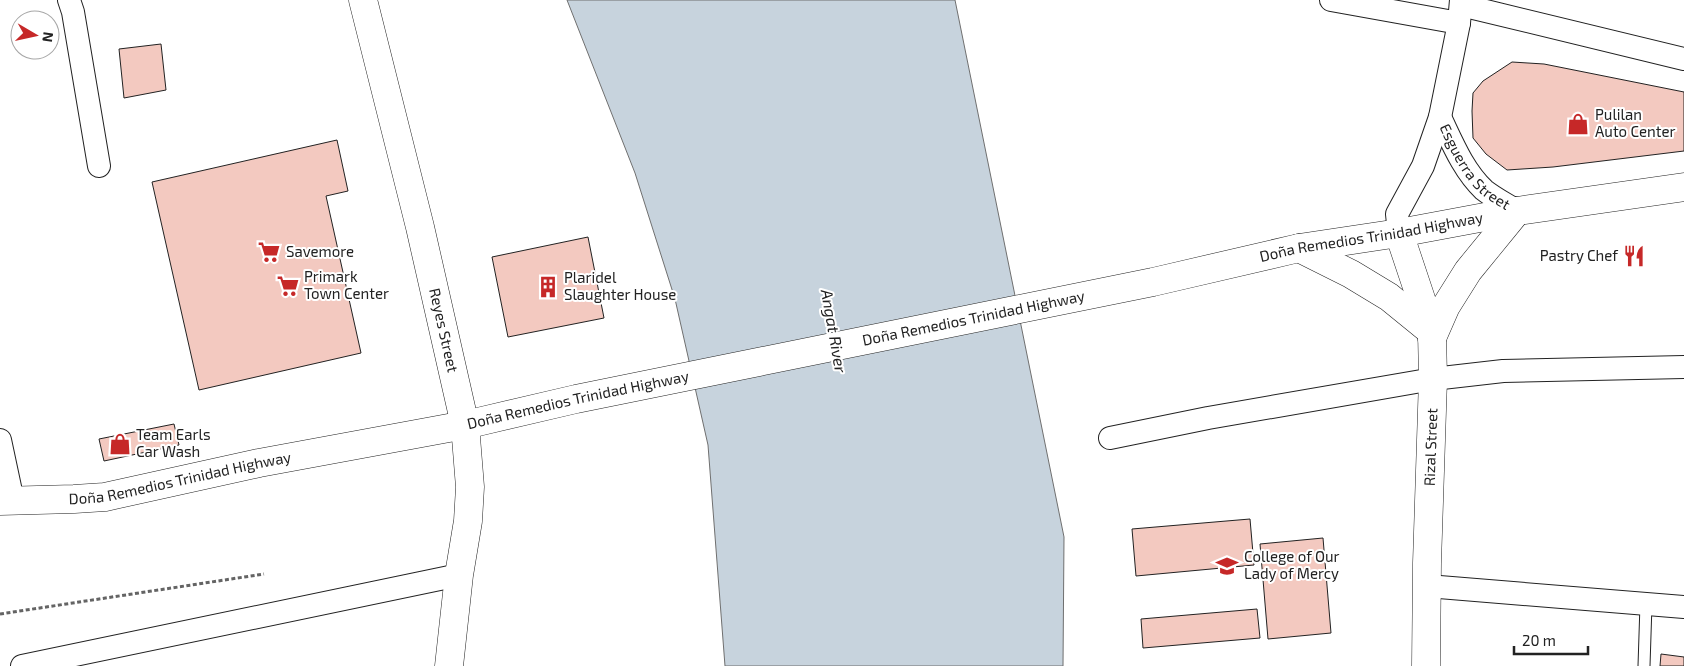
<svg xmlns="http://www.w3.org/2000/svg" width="1684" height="666" font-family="'Exo 2',sans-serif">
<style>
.water{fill:#c7d3dd;stroke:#6f6f6f}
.building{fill:#f3c9c0;stroke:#222}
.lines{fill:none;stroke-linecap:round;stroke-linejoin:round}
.service-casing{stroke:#222;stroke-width:13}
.minor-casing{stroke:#222;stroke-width:24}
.tertiary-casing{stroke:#222;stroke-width:29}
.primary-casing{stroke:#222;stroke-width:29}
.path{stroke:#646464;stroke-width:3;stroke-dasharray:4 2.5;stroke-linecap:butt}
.service{stroke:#fff;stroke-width:11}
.minor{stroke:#fff;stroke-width:22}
.tertiary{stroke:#fff;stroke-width:28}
.primary{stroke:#fff;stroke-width:28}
.labels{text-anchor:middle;stroke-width:4;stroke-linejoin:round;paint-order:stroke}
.poi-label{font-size:15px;fill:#222;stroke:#fff;text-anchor:start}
.street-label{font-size:15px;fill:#222;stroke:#fff}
.water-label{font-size:16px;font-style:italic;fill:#222;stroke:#fff}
</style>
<rect width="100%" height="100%" fill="#fff"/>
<!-- water -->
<path class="water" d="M567 0H955L1064 537 1063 666H725L708 445 675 299 635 173Z"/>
<!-- building -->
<path class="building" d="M161 44 166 90 124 98 119 49Z
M1512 62 1544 64 1684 92V151L1553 167 1507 170 1486 154 1473 138 1472 111 1473 93 1483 81Z
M337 140 348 191 326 196 361 353 199 390 152 182Z
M588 237 604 318 508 337 492 257Z
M174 424 179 445 104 461 99 439Z
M1250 519 1254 565 1136 576 1132 529Z
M1323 538 1331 633 1268 639 1260 544Z
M1257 609 1260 638 1143 648 1141 619Z
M1661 654 1684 657V666H1660Z"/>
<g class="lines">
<!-- service casing -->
<g class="service-casing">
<path id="service" d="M1644 666 1646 604"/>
</g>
<!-- minor casing -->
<g class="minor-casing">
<g id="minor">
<path d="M69 0 73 12 99 166"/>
<path d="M1331 0 1459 23"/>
<path d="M1461 5 1684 59"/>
<path id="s1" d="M1440 117C1452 142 1463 170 1484 190 1494 198 1506 204 1517 211"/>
<path d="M1399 233 1397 214 1423 166 1440 117 1459 23 1461 0"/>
<path d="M1110 438 1208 418 1433 379 1503 371 1684 367"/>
<path d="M0 440 13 501"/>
<path d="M1427 586 1684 607"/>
<path d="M22 666 459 575"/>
</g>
</g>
<!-- tertiary casing -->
<g class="tertiary-casing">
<g id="tertiary">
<path id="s2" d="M363 0 420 227 465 425 470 487 468 521 459 575 449 666"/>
</g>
</g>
<!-- primary casing -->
<g class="primary-casing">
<g id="primary">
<path d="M1399 233 1432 332 1433 379 1427 563 1426 666"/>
<path d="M1299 248 1351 274 1389 297 1432 332"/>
<path d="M1432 338 1446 306 1468 271 1517 211"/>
<path id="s3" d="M0 501 74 499 105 497 259 463 465 425 576 399 1153 282 1299 248 1399 233 1517 211 1684 187"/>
</g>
</g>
<!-- path -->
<path class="path" d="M0 614 264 574"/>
<!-- service -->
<use href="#service" class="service"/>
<!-- minor -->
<use href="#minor" class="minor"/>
<!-- tertiary -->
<use href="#tertiary" class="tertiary"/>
<!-- primary -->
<use href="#primary" class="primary"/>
</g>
<!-- icons -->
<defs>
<g id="shop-bare" transform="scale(1.725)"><path d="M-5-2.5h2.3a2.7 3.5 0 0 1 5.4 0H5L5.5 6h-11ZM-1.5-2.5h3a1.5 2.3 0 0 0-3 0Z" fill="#c62828" stroke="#fff" stroke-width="2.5" paint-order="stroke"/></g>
<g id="supermarket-bare" transform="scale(1.725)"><path d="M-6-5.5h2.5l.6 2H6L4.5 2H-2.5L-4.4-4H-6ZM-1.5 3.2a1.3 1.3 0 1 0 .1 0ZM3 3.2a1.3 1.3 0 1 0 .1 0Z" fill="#c62828" stroke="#fff" stroke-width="2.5" paint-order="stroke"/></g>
<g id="restaurant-bare" transform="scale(1.725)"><path d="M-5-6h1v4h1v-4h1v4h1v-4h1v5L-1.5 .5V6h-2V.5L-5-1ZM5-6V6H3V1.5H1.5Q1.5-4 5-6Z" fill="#c62828" stroke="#fff" stroke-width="2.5" paint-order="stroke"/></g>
<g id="building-bare" transform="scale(1.725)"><path d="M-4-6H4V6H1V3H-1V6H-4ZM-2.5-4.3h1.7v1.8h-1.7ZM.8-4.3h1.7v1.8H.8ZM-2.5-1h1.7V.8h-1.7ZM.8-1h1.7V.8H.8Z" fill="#c62828" stroke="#fff" stroke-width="2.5" paint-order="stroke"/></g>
<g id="university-bare" transform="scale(1.725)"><path d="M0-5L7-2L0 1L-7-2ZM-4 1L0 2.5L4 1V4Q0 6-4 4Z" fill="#c62828" stroke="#fff" stroke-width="2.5" paint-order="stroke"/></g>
</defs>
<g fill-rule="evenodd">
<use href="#shop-bare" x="1578" y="124"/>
<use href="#supermarket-bare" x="269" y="252"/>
<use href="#restaurant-bare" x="1634" y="256"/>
<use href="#supermarket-bare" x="288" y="286"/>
<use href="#building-bare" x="548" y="287"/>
<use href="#shop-bare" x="120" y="444"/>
<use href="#university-bare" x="1227" y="566"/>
</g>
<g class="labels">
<!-- poi labels -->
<g class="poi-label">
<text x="1595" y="120">Pulilan<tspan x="1595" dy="17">Auto Center</tspan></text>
<text x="286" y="257">Savemore</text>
<text x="1618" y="261" text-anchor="end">Pastry Chef</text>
<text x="304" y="282">Primark<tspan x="304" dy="17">Town Center</tspan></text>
<text x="564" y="283">Plaridel<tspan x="564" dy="17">Slaughter House</tspan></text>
<text x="136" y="440">Team Earls<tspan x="136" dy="17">Car Wash</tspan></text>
<text x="1244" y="562">College of Our<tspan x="1244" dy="17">Lady of Mercy</tspan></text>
</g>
<!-- street labels -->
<g class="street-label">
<text dy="5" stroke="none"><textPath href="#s1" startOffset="62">Esguerra Street</textPath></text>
<text dy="5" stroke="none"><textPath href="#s3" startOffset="1398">Doña Remedios Trinidad Highway</textPath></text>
<text dy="5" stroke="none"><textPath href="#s3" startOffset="992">Doña Remedios Trinidad Highway</textPath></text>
<text dy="5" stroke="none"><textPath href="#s2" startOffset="340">Reyes Street</textPath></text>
<text dy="5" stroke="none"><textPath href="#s3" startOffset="588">Doña Remedios Trinidad Highway</textPath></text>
<text transform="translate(1431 447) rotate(-88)" y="5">Rizal Street</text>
<text dy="5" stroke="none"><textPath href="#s3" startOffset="182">Doña Remedios Trinidad Highway</textPath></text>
</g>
<!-- water labels -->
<g class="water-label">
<text transform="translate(834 331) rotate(80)" y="6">Angat River</text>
</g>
</g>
<!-- north arrow -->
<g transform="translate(35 35) rotate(99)"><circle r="24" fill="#ffffff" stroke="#a7a7a7"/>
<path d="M0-4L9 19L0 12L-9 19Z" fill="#c62828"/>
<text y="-8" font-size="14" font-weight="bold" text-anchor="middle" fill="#222222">N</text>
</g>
<!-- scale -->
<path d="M1514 646v8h74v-8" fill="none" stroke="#222222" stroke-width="2.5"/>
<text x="1522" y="646" font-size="15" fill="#222222" stroke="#ffffff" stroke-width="4" paint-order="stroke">20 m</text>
</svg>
